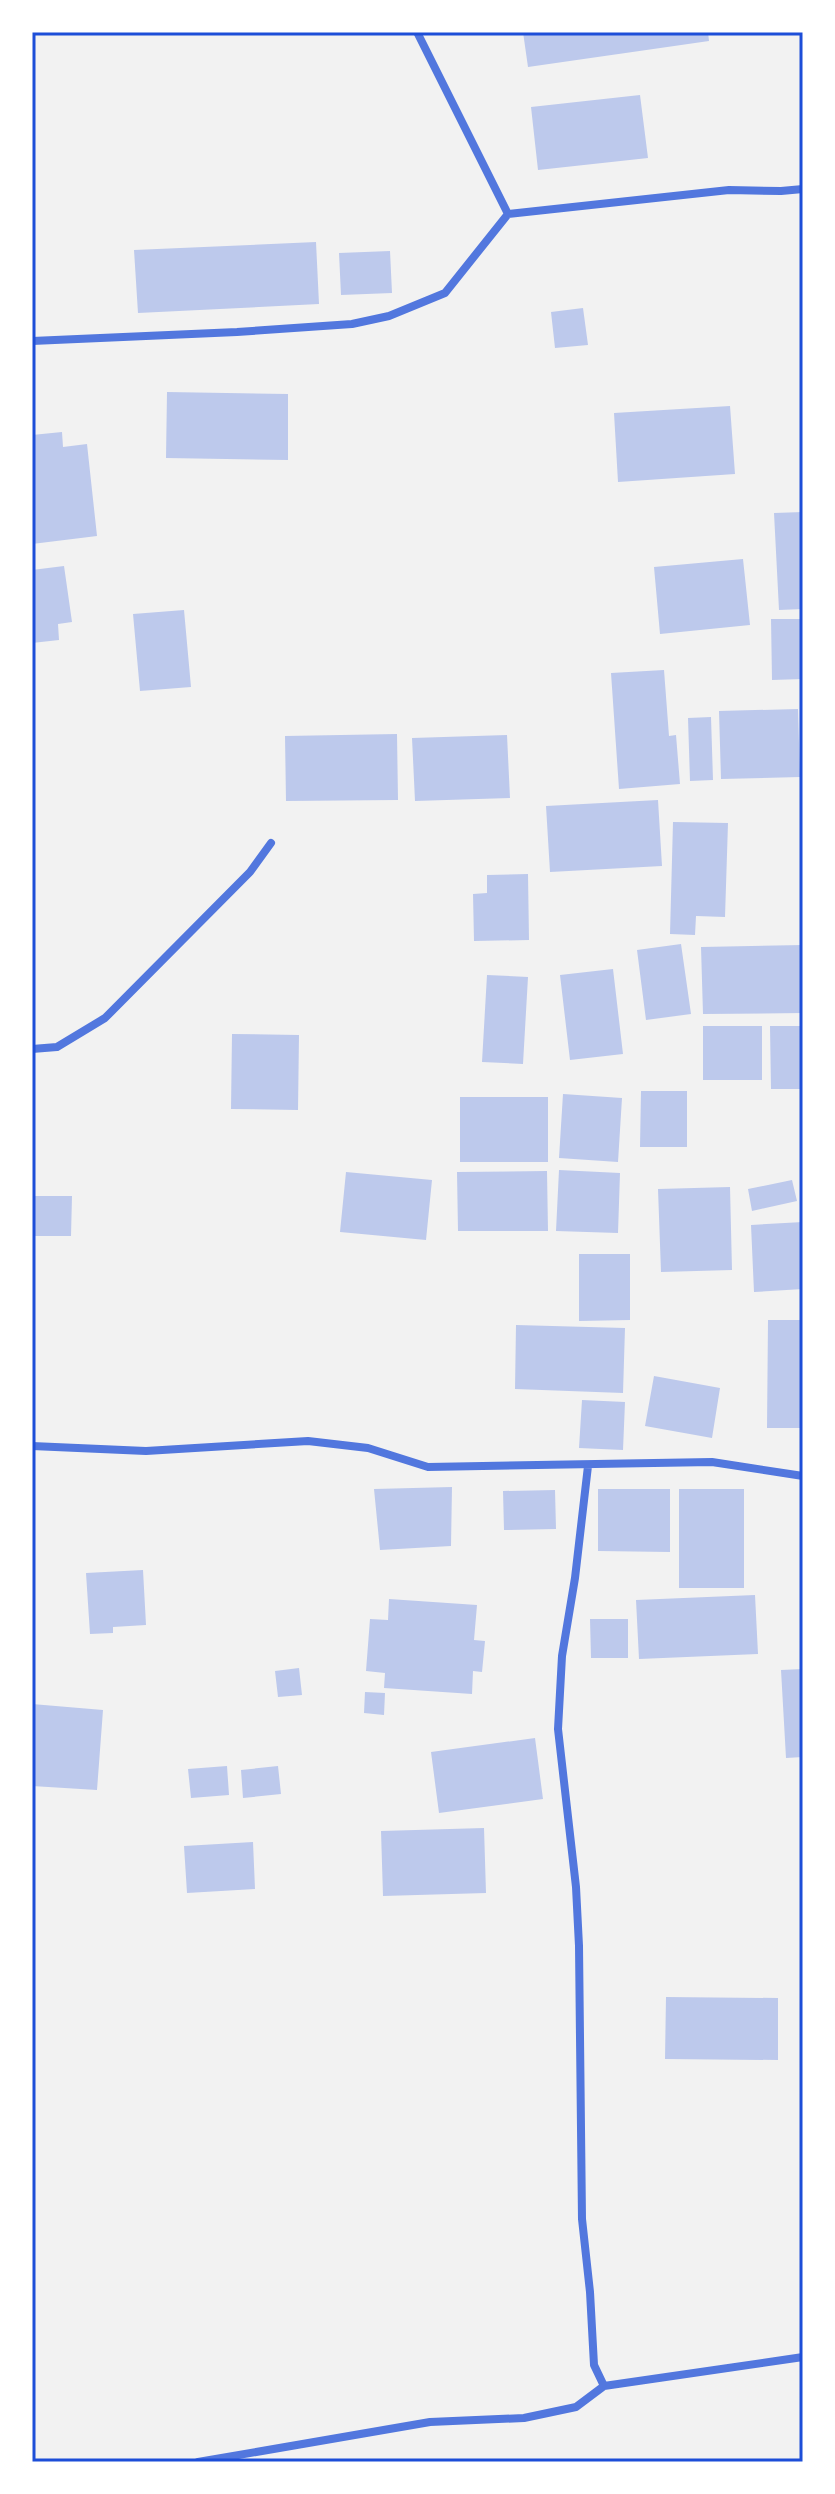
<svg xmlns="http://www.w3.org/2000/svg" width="835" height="2494" font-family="Signika,sans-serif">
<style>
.building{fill:#bdc9ec}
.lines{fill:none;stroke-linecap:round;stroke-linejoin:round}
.minor{stroke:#5277de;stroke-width:8}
.neatline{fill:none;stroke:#1d4ed8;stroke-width:3}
</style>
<rect width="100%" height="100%" fill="#f2f2f2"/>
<!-- building -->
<path class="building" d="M523 32H708L709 41 528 67Z
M640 95 648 158 538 170 531 107Z
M316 242 319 304 138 313 134 250Z
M390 251 392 293 341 295 339 253Z
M583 308 588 345 555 348 551 312Z
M167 392 288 394V460L166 458Z
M730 406 735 474 618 482 614 413Z
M62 432 63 447 87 444 97 536 32 544V435Z
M803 512V609L779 610 774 513Z
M743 559 750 625 660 634 654 567Z
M64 566 72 622 58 624 59 640 32 643V570Z
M184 610 191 687 140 691 133 614Z
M771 619H803V679L772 680Z
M664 670 669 736 676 735 680 784 619 789 611 673Z
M798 709 800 777 721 779 719 711Z
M711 717 713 780 690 781 688 718Z
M397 734 398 800 286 801 285 736Z
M507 735 510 798 415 801 412 738Z
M658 800 662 866 550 872 546 806Z
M673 822 728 823 725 917 696 916 695 935 670 934Z
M528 874 529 940 474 941 473 894 487 893V875Z
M681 944 691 1014 646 1020 637 950Z
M803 945V1013L703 1014 701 947Z
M613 969 623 1054 570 1060 560 975Z
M487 975 528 977 523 1064 482 1062Z
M703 1026H762V1080H703Z
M770 1026H803V1089H771Z
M232 1034 299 1035 298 1110 231 1109Z
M641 1091H687V1147H640Z
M563 1094 622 1098 618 1162 559 1158Z
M460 1097H548V1162H460Z
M559 1170 620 1173 618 1233 556 1231Z
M547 1171 548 1231H458L457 1172Z
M346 1172 432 1180 426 1240 340 1232Z
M792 1180 797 1201 752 1211 748 1189Z
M730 1187 732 1270 661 1272 658 1189Z
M32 1196H72L71 1236H32Z
M803 1222V1289L754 1292 751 1225Z
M579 1254H630V1320L579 1321Z
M768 1320H803V1428H767Z
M516 1325 625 1328 623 1393 515 1389Z
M654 1376 720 1388 712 1438 645 1426Z
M582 1400 625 1402 623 1450 579 1448Z
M452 1487 451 1546 380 1550 374 1489Z
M598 1489H670V1552L598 1551Z
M679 1489H744V1588H679Z
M555 1490 556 1529 504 1530 503 1491Z
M143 1570 146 1625 113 1627V1633L90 1634 86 1573Z
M755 1595 758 1654 639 1659 636 1600Z
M389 1599 477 1605 474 1640 485 1641 482 1672 473 1671 472 1694 384 1688 385 1673 366 1671 370 1619 388 1620Z
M590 1619H628V1658H591Z
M299 1668 302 1695 278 1697 275 1671Z
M803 1669V1757L786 1758 781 1670Z
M365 1692 385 1693 384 1715 364 1713Z
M32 1704 103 1710 97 1790 32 1786Z
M535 1738 543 1799 439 1813 431 1752Z
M227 1766 229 1795 191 1798 188 1769Z
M278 1766 281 1794 243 1798 241 1770Z
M484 1828 486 1893 383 1896 381 1831Z
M253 1842 255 1889 187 1893 184 1846Z
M666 1997 778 1998V2060L665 2059Z"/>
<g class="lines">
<!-- minor -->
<path class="minor" d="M417 32 508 214
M32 341 237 332 352 324 389 316 445 293 508 214 729 190 781 191 803 189
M32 1049 57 1047 105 1018 250 872 271 843
M32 1446 146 1451 308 1441 368 1448 428 1467 712 1462 803 1476
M588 1466 575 1578 562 1656 558 1729 576 1887 579 1946 582 2219 590 2292 594 2365 604 2386
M198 2462 430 2422 524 2418 576 2407 604 2386 803 2357"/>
</g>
<!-- border -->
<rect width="835" height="2494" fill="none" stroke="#ffffff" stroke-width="68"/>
<rect x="34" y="34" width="767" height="2426" class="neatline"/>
</svg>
